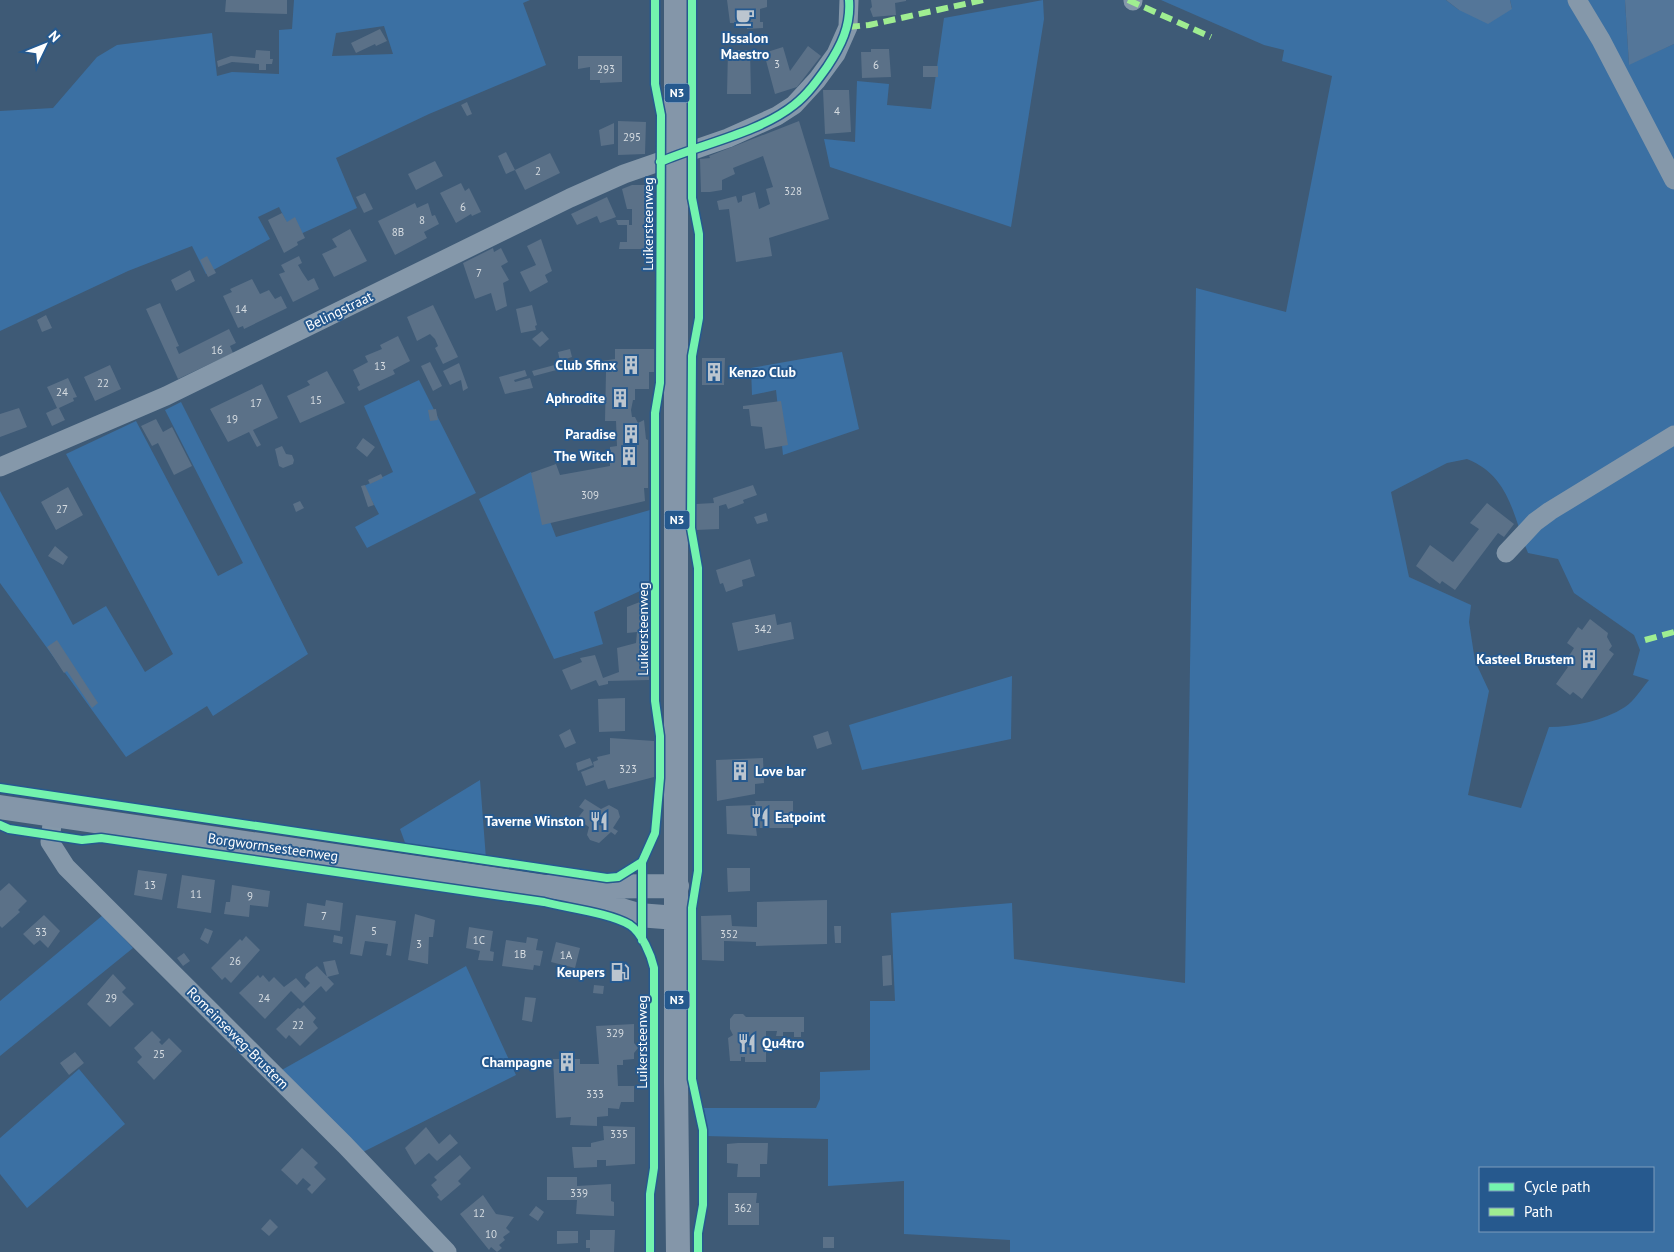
<svg xmlns="http://www.w3.org/2000/svg" width="1674" height="1252" font-family="'PT Sans',sans-serif">
<style>
.green{fill:#3b70a3;fill-rule:evenodd}
.water{fill:#547699}
.building{fill:#5b7188}
.lines{fill:none;stroke-linecap:round;stroke-linejoin:round}
.minor{stroke:#8598aa;stroke-width:19}
.major{stroke:#8496a9;stroke-width:24}
.quiet{stroke:#9fed91;stroke-width:6;stroke-dasharray:12 6;stroke-linecap:butt}
.cycleway-casing{stroke:#26598e;stroke-width:11}
.cycleway{stroke:#73f3ae;stroke-width:8}
.labels{text-anchor:middle;stroke-width:4;stroke-linejoin:round;paint-order:stroke}
.number-label{font-size:11px;fill:#d6dce1}
.shield{fill:#26598e;stroke:#becddd;stroke-width:1}
.shield-label{font-size:12px;font-weight:bold;fill:#fff}
.poi-label{font-size:14px;font-weight:bold;fill:#fff;stroke:#26598e;text-anchor:end}
.street-label{font-size:14px;fill:#fff;stroke:#26598e}
</style>
<rect width="100%" height="100%" fill="#3e5a76"/>
<!-- green -->
<path class="green" d="M294 0H530L523 3 546 65 429 114 336 158 357 208 294 237 279 207 258 217 270 239 206 274 192 246 128 271 0 331V111L53 108 97 57 117 45 212 33 217 76 232 72 279 74V30L292 29ZM384 26 393 54 332 56 336 33Z
M1043 0 1044 19 1011 227 830 167 824 139 855 142 857 81 889 84 887 105 931 109 944 18Z
M1161 0H1446L1459 10 1512 9 1510 0H1625L1629 64 1674 44V1252H1010V1240L904 1234V1181L828 1186V1139L705 1136 704 1108H816L820 1099V1072L870 1070V1001H895L891 913 1012 903 1014 959 1185 983 1196 288 1286 312 1332 76 1282 61 1284 50 1264 45ZM1467 459C1510 476 1513 516 1528 553L1558 559 1574 593 1634 635 1640 650 1633 675 1649 680C1642 688 1634 701 1625 707 1603 721 1574 727 1549 727L1521 808 1468 795 1489 691 1475 661 1469 622 1471 605 1409 577 1391 492 1447 463ZM1480 1168H1653V1231H1480Z
M842 352 859 429 783 455 776 390 752 395 751 368Z
M419 380 476 493 367 548 355 527 379 514 364 486 393 472 364 406Z
M181 402 308 654 213 716 207 706 126 757 0 583V491L73 625 106 606 145 672 173 654 66 454 136 421 218 576 243 563 165 410Z
M531 472 556 537 650 510 649 587 594 612 603 644 554 659 479 499Z
M1012 676 1011 739 862 770 849 725Z
M480 780 486 859 407 848 400 829Z
M103 915 133 948 0 1056V1001Z
M466 966 516 1075 363 1152 280 1071Z
M79 1069 125 1124 27 1208 0 1174V1138Z"/>
<!-- water -->
<path class="water" d="M1446 0H1510L1512 9 1488 24 1459 10Z
M1625 0H1674V44L1629 65Z"/>
<!-- building -->
<path class="building" d="M226 0H287V14L225 12Z
M727 0H767V7L760 9V22H763V28L747 29 746 23H730Z
M871 0H906V1L895 3 896 15 873 17 870 9 872 7Z
M380 29 387 41 376 46 375 44 356 53 351 43Z
M808 46 821 56 797 87 775 94 764 53 783 47 790 71Z
M871 49H889L891 77 862 78 861 52H871Z
M256 50 270 51V59H273L272 64H266V70H259V64L232 62 218 67 217 61 231 56 255 58Z
M728 50H750L751 94H727Z
M578 56H622V82L600 83V80H590V67L578 69Z
M923 66H938V77H923Z
M823 90H849L851 132 825 134Z
M467 102 472 114 467 116 461 105Z
M618 121 646 122 645 154 618 155Z
M799 121 829 219 769 238 772 256 736 262 729 209 719 210 717 201 736 196 738 203 742 201V196L755 192 759 209 770 204 766 189 773 187 763 156 733 168 735 174 722 180V190L710 192H701L700 159 710 158 709 156Z
M614 123V144L601 146 599 130Z
M506 152 515 170 506 174 498 156Z
M550 153 560 173 525 190 515 170Z
M435 161 443 176 416 190 408 174Z
M461 183 465 191 469 188 481 212 472 216 471 214 456 223 440 193Z
M632 185H654V204L648 203 649 226H645V249H619L620 242H627V225H618L616 220H629V225H632V209H627L622 189Z
M365 193 373 209 364 213 356 197Z
M607 197 616 217 600 223 597 216 577 225 571 214Z
M415 203 417 208 428 203 432 216 435 215 439 224 424 232 427 238 395 255 378 221Z
M282 213 287 222 295 217 305 238 297 242 298 245 284 253 268 220Z
M350 229 367 261 334 277 322 254 337 247 332 239Z
M541 239 552 271 545 275 548 282 530 292 520 272 536 265 527 246Z
M493 248 494 252 501 248 508 262 501 266 509 280 503 283 507 306 496 311 491 293 475 299 463 263Z
M207 256 216 273 208 277 200 260Z
M299 256 302 263 298 265 302 272 308 281 314 278 319 289 293 302 279 274 285 272 281 265Z
M190 270 195 281 176 291 171 280Z
M252 279 260 294 269 290 275 299 281 296 287 308 244 329 243 326 238 328 223 296 232 292 230 289Z
M160 303 179 346 176 347 179 354 229 329 236 343 230 346 233 353 178 379 146 309Z
M433 305 458 357 443 364 435 348 438 346 435 339 430 334 417 341 407 317Z
M532 305 537 325 535 326 536 330 521 333 516 309Z
M46 315 52 328 42 332 37 320Z
M542 331 549 339 540 347 532 339Z
M398 336 410 361 393 370 395 374 359 391 357 387 360 385 353 370 368 362 365 356 382 349 380 345Z
M570 349 572 357 560 361 558 352Z
M615 349H654V372H649V389H635V400H633L631 410 632 417H635L638 423 644 420 646 439 648 440V488H644L645 501 542 525 531 473 556 464 560 475 610 466V447L617 446 616 421H605L606 372H595V362L615 359Z
M702 358H725L724 385H702Z
M577 359 579 364 534 376 532 371Z
M430 362 442 386 433 391 421 366Z
M459 363 468 388 463 391 461 380 450 385 443 371Z
M110 365 121 389 95 401 84 377Z
M525 370 527 376 514 380 515 382 530 378 533 388 505 394 499 377Z
M327 371 345 403 300 423 287 396 310 385 307 381Z
M68 378 77 397 73 398 74 401 59 408 65 420 52 426 46 413 57 408 47 387Z
M262 384 278 418 253 430 261 445 257 447 249 432 228 442 210 409Z
M781 401 788 445 765 449 762 427 751 426 749 409H743V406Z
M19 408 27 427 0 437V414Z
M436 409 438 420 430 421 428 410Z
M156 419 163 432 172 427 192 466 174 475 158 443 152 446 141 426Z
M363 438 375 447 367 457 356 448Z
M282 446 286 454 292 455 294 460 293 464 283 468 279 466 275 449Z
M381 474 383 478 370 484 368 480Z
M365 485 374 505 368 507 361 486Z
M753 485 757 495 743 500 744 503 728 509 726 504 719 506V529L696 530V504L714 503 713 498Z
M68 487 83 515 56 530 41 502Z
M300 501 304 508 296 512 293 504Z
M1487 503 1514 524 1504 537 1498 533 1455 590 1442 581 1440 584 1416 566 1430 545 1453 562 1479 529 1470 523Z
M766 513 768 521 757 524 754 517Z
M55 546 68 557 63 565 48 556Z
M750 559 755 576 742 580 743 586 726 592 723 583 720 584 716 570Z
M650 598 649 680 608 681V684L599 686 596 680 571 690 562 670 582 662 580 658 595 655 603 678 619 672 617 648 636 643 637 632 627 633V607Z
M775 614 777 625 791 622 794 639 738 651 732 623Z
M1590 619 1608 633 1607 637 1612 646 1609 650 1614 654 1582 699 1573 692 1570 695 1556 684 1568 667 1564 664 1574 648 1567 643 1578 627 1582 630Z
M57 640 98 703 92 708 67 671 64 673 47 647Z
M625 698V731L599 732 598 699Z
M570 729 576 743 565 748 559 735Z
M828 731 832 744 817 749 813 736Z
M610 738 654 741V777L608 789 605 780 586 786 581 772 594 767 593 762 598 760 597 757 610 754Z
M590 758 593 765 578 771 576 763Z
M763 758 764 783 755 784V794L717 801 716 760Z
M585 799 601 809 609 805 618 810 620 817 613 828 618 831 615 835 611 832 599 843 590 840 587 835 589 827 577 819 584 810 579 807Z
M755 801H793V828H756L757 836 727 834 726 806 756 805Z
M727 868H750V891L728 892Z
M138 870 167 874 162 900 134 895Z
M182 875 215 880 211 913 177 908Z
M9 883 27 901 18 910 20 912 2 928 0 926V891Z
M232 885 270 891 268 907 250 905 249 917 224 914 226 902H230Z
M326 900 343 903 340 931 304 926 307 903 325 906Z
M827 900V944L756 946V942L724 941V961L702 960 701 916 731 915 732 926 757 927V902Z
M415 914 435 920 433 937H429L428 964 408 960Z
M44 915 60 931 48 948 40 940 34 945 23 934Z
M356 915 396 921 391 956 386 955 388 944 365 941 362 956 350 954Z
M834 926H841V943H835Z
M469 927 493 931 490 951 494 952 493 961 478 960 480 951 466 948Z
M205 928 213 931 208 944 200 939Z
M334 935 343 937 342 944 333 942Z
M246 936 260 950 231 983 225 977 222 980 211 968 240 939 242 941Z
M527 937 538 939 536 950 543 951 540 966 534 965 533 970 502 966 506 940 526 943Z
M556 942 580 948 575 968 551 962Z
M184 953 190 961 183 966 177 958Z
M891 955 892 985 883 986 882 956Z
M335 960 339 974 327 977 323 962Z
M317 966 334 984 326 992 321 986 303 1003 291 991 265 1019 239 993 258 975 260 978 263 975 269 982 274 977 284 987 296 978 305 988 310 983 305 978 306 974Z
M113 974 126 988 122 992 134 1004 110 1027 87 1004Z
M594 985 604 986 603 994 593 993Z
M525 997 536 998 532 1022 522 1020Z
M304 1005 316 1018 313 1022 318 1028 300 1046 289 1035 286 1039 276 1029 298 1008 300 1009Z
M734 1014H743L746 1017H804V1032H801V1037H794V1032H783V1036H776L777 1031H766V1062H745V1057H741V1061H730L728 1038 733 1035 730 1029V1019Z
M634 1024V1043L638 1048 634 1053V1059L623 1060V1065H617L618 1086H634V1102H621L619 1109 608 1108V1116L597 1117V1126L570 1125 571 1117 556 1118 553 1059H580V1064H599L596 1026Z
M152 1031 161 1040 159 1042 162 1045 169 1038 182 1051 154 1080 137 1062 142 1057 134 1048Z
M75 1052 84 1063 69 1075 60 1063Z
M603 1126 635 1127V1164L606 1166V1160H597V1167L574 1168 572 1147H591V1143L604 1140Z
M426 1127 439 1144 450 1134 458 1143 437 1161 429 1153 415 1165 405 1148Z
M738 1143H768L767 1164H760V1177H737L738 1164 727 1163V1144Z
M302 1148 318 1163 314 1167 326 1179 312 1194 307 1189 311 1185 303 1178 297 1185 281 1170Z
M460 1155 471 1168 458 1181 461 1184 441 1201 437 1197 439 1195 431 1185 437 1180 434 1177Z
M547 1177H577V1186L611 1184V1201L614 1202V1216L576 1214 577 1200H547Z
M728 1193H757L756 1203H759V1225H728Z
M483 1195 496 1214 514 1217 506 1228 510 1232 503 1237 505 1240 499 1245 502 1248 497 1252 491 1247 489 1250 460 1214Z
M536 1206 544 1212 538 1221 529 1215Z
M270 1219 278 1227 269 1236 261 1229Z
M590 1230H615L614 1252H590V1248H586V1240H590Z
M557 1231H578V1243L557 1244Z
M823 1237H834V1248H823Z"/>
<g class="lines">
<!-- minor -->
<path class="minor" d="M1577 0 1601 40 1674 180
M1133 1V0
M0 467 166 396 570 198 624 174 728 138 777 116 794 105 817 80 836 54 848 27 849 0
M1506 553 1535 522 1550 511 1674 435
M53 815 50 842 66 867 345 1145 447 1252"/>
<!-- major -->
<path class="major" d="M676 0V1083L678 1252
M0 807 546 887 677 886
M567 894 638 915 677 918"/>
<!-- quiet -->
<path class="quiet" d="M1128 0 1211 37
M848 27 869 25 983 0
M1645 640 1674 632"/>
<!-- cycleway casing -->
<g class="cycleway-casing">
<path id="cycleway" d="M692 0V198L699 234V318L692 356 691 528 698 568V871L692 908V1079L703 1130V1205L698 1233V1252
M660 162C701 144 759 133 794 105 807 95 817 81 827 67 841 46 851 26 849 0
M0 788 607 878 618 877 642 862 655 833 660 778V736L655 701V413L660 383 661 115 655 84V0
M0 825 9 829 82 840 101 838 544 902C567 908 610 913 630 925 642 933 651 955 654 968V1168L650 1194V1252
M642 862V940"/>
</g>
<!-- cycleway -->
<use href="#cycleway" class="cycleway"/>
</g>
<!-- icons -->
<defs>
<g id="cafe-bare" transform="scale(1.5)"><path d="M-5.5-4.5H6V0H3Q3 3.5 0 3.5H-2.5Q-5.5 3.5-5.5 0ZM3-3.2v2h1.7v-2ZM-6 4.5H4V6H-6Z" fill="#bbc5cf" stroke="#26598e" stroke-width="2.5" paint-order="stroke"/></g>
<g id="building-bare" transform="scale(1.5)"><path d="M-4-6H4V6H1V3H-1V6H-4ZM-2.5-4.3h1.7v1.8h-1.7ZM.8-4.3h1.7v1.8H.8ZM-2.5-1h1.7V.8h-1.7ZM.8-1h1.7V.8H.8Z" fill="#bbc5cf" stroke="#26598e" stroke-width="2.5" paint-order="stroke"/></g>
<g id="restaurant-bare" transform="scale(1.5)"><path d="M-5-6h1v4h1v-4h1v4h1v-4h1v5L-1.5 .5V6h-2V.5L-5-1ZM5-6V6H3V1.5H1.5Q1.5-4 5-6Z" fill="#bbc5cf" stroke="#26598e" stroke-width="2.5" paint-order="stroke"/></g>
<g id="fuel-bare" transform="scale(1.5)"><path d="M-5.5-6h7V0h2V4h1.3V-2.5L3-4.5l.8-.8L6-3V5H2.5V1h-1V6h-7ZM-4.2-4.7v3.2H.2V-4.7Z" fill="#bbc5cf" stroke="#26598e" stroke-width="2.5" paint-order="stroke"/></g>
</defs>
<g fill-rule="evenodd">
<use href="#cafe-bare" x="745" y="17"/>
<use href="#building-bare" x="631" y="365"/>
<use href="#building-bare" x="714" y="372"/>
<use href="#building-bare" x="620" y="398"/>
<use href="#building-bare" x="631" y="434"/>
<use href="#building-bare" x="629" y="456"/>
<use href="#building-bare" x="1589" y="659"/>
<use href="#building-bare" x="740" y="771"/>
<use href="#restaurant-bare" x="760" y="817"/>
<use href="#restaurant-bare" x="599" y="821"/>
<use href="#fuel-bare" x="620" y="972"/>
<use href="#restaurant-bare" x="747" y="1043"/>
<use href="#building-bare" x="567" y="1062"/>
</g>
<g class="labels">
<!-- number labels -->
<g class="number-label">
<text x="777" y="68">3</text>
<text x="876" y="69">6</text>
<text x="606" y="73">293</text>
<text x="837" y="115">4</text>
<text x="632" y="141">295</text>
<text x="538" y="175">2</text>
<text x="793" y="195">328</text>
<text x="463" y="211">6</text>
<text x="422" y="224">8</text>
<text x="398" y="236">8B</text>
<text x="479" y="277">7</text>
<text x="241" y="313">14</text>
<text x="217" y="354">16</text>
<text x="380" y="370">13</text>
<text x="103" y="387">22</text>
<text x="62" y="396">24</text>
<text x="316" y="404">15</text>
<text x="256" y="407">17</text>
<text x="232" y="423">19</text>
<text x="590" y="499">309</text>
<text x="62" y="513">27</text>
<text x="763" y="633">342</text>
<text x="628" y="773">323</text>
<text x="150" y="889">13</text>
<text x="196" y="898">11</text>
<text x="250" y="900">9</text>
<text x="324" y="920">7</text>
<text x="374" y="935">5</text>
<text x="41" y="936">33</text>
<text x="729" y="938">352</text>
<text x="479" y="944">1C</text>
<text x="419" y="948">3</text>
<text x="520" y="958">1B</text>
<text x="566" y="959">1A</text>
<text x="235" y="965">26</text>
<text x="111" y="1002">29</text>
<text x="264" y="1002">24</text>
<text x="298" y="1029">22</text>
<text x="615" y="1037">329</text>
<text x="159" y="1058">25</text>
<text x="595" y="1098">333</text>
<text x="619" y="1138">335</text>
<text x="579" y="1197">339</text>
<text x="743" y="1212">362</text>
<text x="479" y="1217">12</text>
<text x="491" y="1238">10</text>
</g>
<!-- shield labels -->
<g class="shield">
<rect x="664.5" y="83.5" width="25" height="19" rx="4"/>
<rect x="664.5" y="510.5" width="25" height="19" rx="4"/>
<rect x="664.5" y="990.5" width="25" height="19" rx="4"/>
</g>
<g class="shield-label">
<text x="677" y="97">N3</text>
<text x="677" y="524">N3</text>
<text x="677" y="1004">N3</text>
</g>
<!-- poi labels -->
<g class="poi-label">
<text x="745" y="43" text-anchor="middle">IJssalon<tspan x="745" dy="16">Maestro</tspan></text>
<text x="616" y="370">Club Sfinx</text>
<text x="729" y="377" text-anchor="start">Kenzo Club</text>
<text x="605" y="403">Aphrodite</text>
<text x="616" y="439">Paradise</text>
<text x="614" y="461">The Witch</text>
<text x="1574" y="664">Kasteel Brustem</text>
<text x="755" y="776" text-anchor="start">Love bar</text>
<text x="775" y="822" text-anchor="start">Eatpoint</text>
<text x="584" y="826">Taverne Winston</text>
<text x="605" y="977">Keupers</text>
<text x="762" y="1048" text-anchor="start">Qu4tro</text>
<text x="552" y="1067">Champagne</text>
</g>
<!-- street labels -->
<g class="street-label">
<text transform="translate(648 224) rotate(-90)" y="5">Luikersteenweg</text>
<text transform="translate(339 311) rotate(-26)" y="5">Belingstraat</text>
<text transform="translate(643 629) rotate(-90)" y="5">Luikersteenweg</text>
<text transform="translate(273 847) rotate(8)" y="5">Borgwormsesteenweg</text>
<text transform="translate(238 1038) rotate(45)" y="5">Romeinseweg-Brustem</text>
<text transform="translate(642 1042) rotate(-90)" y="5">Luikersteenweg</text>
</g>
</g>
<!-- legend -->
<rect x="1479" y="1167" width="175" height="65" fill="#26598e" stroke="#7d9bbb"/>
<rect x="1489" y="1183" width="25" height="8" fill="#73f3ae" stroke="#7d9bbb"/>
<text x="1524" y="1192" font-size="15" fill="#ffffff">Cycle path</text>
<rect x="1489" y="1208" width="25" height="8" fill="#9fed91" stroke="#7d9bbb"/>
<text x="1524" y="1217" font-size="15" fill="#ffffff">Path</text>
<!-- north arrow -->
<g transform="translate(45 45) rotate(47)" stroke="#26598e" stroke-width="4" paint-order="stroke">
<path d="M0-4L9 19L0 12L-9 19Z" fill="#ffffff"/>
<text y="-8" font-size="14" font-weight="bold" text-anchor="middle" fill="#ffffff">N</text>
</g>
</svg>
